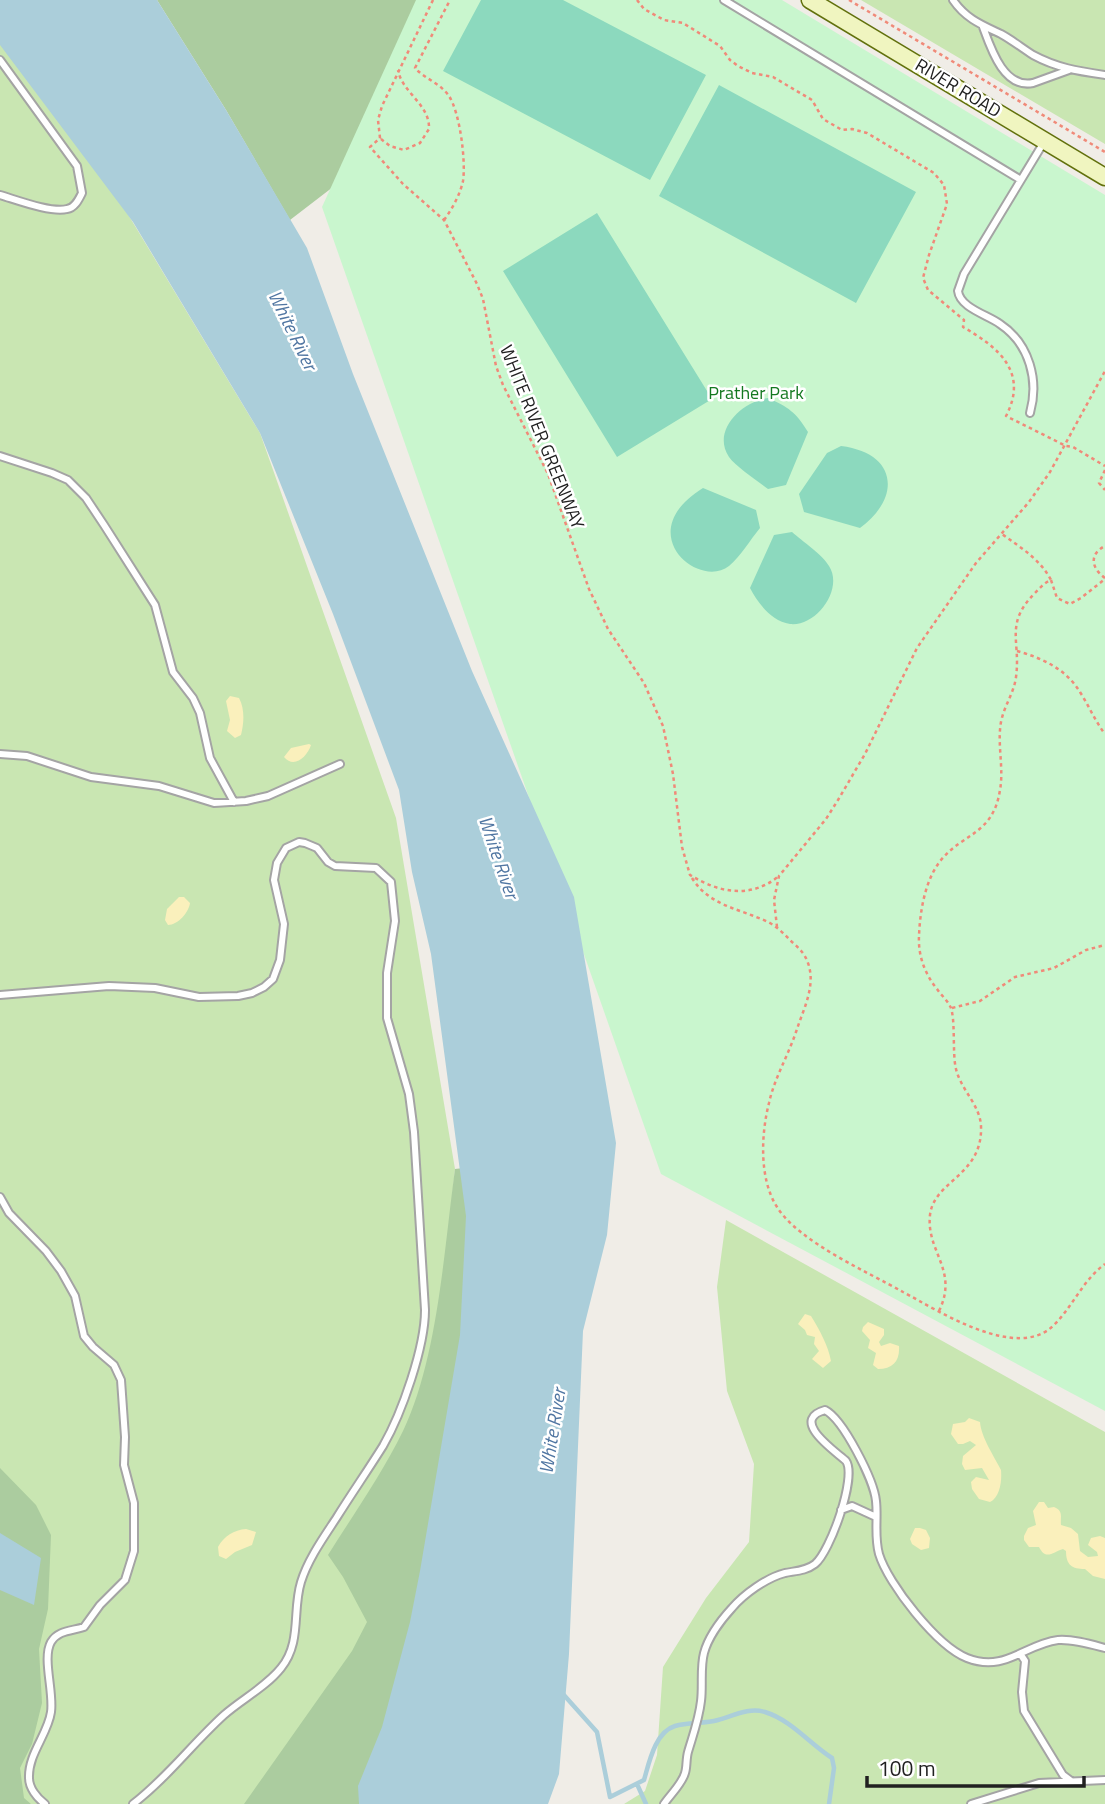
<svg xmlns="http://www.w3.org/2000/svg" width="1105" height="1804" font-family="'Titillium Web',sans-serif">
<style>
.grass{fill:#c9e6b2}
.forest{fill:#abcc9f}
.sand{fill:#faf0bc}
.park{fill:#c9f6ce}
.pitch{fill:#8cd9be}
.water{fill:#abceda}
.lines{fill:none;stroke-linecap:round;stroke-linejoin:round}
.stream{stroke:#abceda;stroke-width:4.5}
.lane-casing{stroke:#a4a4a4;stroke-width:10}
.secondary-casing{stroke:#62710d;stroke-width:19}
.path{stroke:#f08a79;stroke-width:2.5;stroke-dasharray:3.5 3.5;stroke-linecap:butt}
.lane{stroke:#fff;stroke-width:6}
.secondary{stroke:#f0f5c0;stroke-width:16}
.labels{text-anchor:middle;stroke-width:5;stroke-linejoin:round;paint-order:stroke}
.street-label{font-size:18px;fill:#202020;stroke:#fff}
.park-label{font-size:18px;fill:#147820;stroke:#fff}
.water-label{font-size:19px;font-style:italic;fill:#5076a2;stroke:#fff}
</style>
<rect width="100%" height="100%" fill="#f0ede7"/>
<!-- grass -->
<path class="grass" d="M861 0H1105V144Z
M0 38 103 173 260 433 396 818 455 1169 428 1428 357 1710 276 1804H0Z
M726 1220 1105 1432V1804H624L645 1791 657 1755 663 1667 706 1598 749 1542 754 1464 727 1391 717 1287Z"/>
<!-- forest -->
<path class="forest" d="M157 0H422L364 116 359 167 290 220 226 110Z
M489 1165 456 1804H244L352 1651 367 1622 343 1577 328 1555C353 1515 382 1474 403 1431 438 1358 444 1249 455 1169Z
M0 1468 36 1505 51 1535 48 1609 39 1649 42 1703 32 1744 20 1768 24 1798 31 1804H0Z"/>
<!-- sand -->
<path class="sand" d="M230 696 239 698C245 709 244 723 241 735L235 738 227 731 230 720 226 701Z
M309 744 311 745C307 757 294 769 284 757L291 748Z
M179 897H184L190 903C189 912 178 925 168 925L165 920 167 909Z
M805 1314 811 1316C820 1331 828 1345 831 1361L823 1368 812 1359 819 1351 814 1344 815 1337 807 1335 805 1330 798 1324Z
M868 1322 884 1329V1335L879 1342 881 1346 890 1343 899 1346C900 1361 893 1369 878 1369L873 1365 876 1353 868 1348 870 1340 862 1331 863 1327Z
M969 1418 980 1422C981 1437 994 1456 1001 1470 1002 1481 1000 1497 990 1502L979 1499 972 1489 971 1482 976 1477 989 1480 982 1468 965 1470 962 1464 963 1456 976 1445 970 1441 963 1444H958L951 1434 953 1424 965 1422Z
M1039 1502H1044L1048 1508 1054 1507C1064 1511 1060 1517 1061 1525L1071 1528 1078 1534 1080 1551 1088 1557 1098 1556 1097 1552 1088 1545 1091 1538 1100 1536 1105 1538V1579L1093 1576 1085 1569C1072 1569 1066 1565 1066 1551L1063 1549C1053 1552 1046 1561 1039 1547H1029L1024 1540V1536L1028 1528 1036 1525 1033 1511Z
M915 1528H920L926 1530 930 1538 929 1548 921 1550 912 1544 910 1539Z
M246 1529 256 1532 252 1545 235 1552 226 1559 219 1556 218 1547C224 1536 234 1530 246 1529Z"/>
<!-- park -->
<path class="park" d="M416 0H782L1105 195V1411L661 1174 322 207Z"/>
<!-- pitch -->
<path class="pitch" d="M481 0H563L706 75 650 180 443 71Z
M719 85 916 192 856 303 659 196Z
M597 213 712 399 617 457 503 271Z
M768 398C788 407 796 412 808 432L786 485 768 489C758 481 736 467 729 457 711 430 743 401 768 398Z
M841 446C897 453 902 497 860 528L804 512 799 494 827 453Z
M703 488 756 510 760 528C750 540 741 556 729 566 699 590 630 533 703 488Z
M792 532C802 541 823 555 829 566 844 589 816 627 790 624 771 621 758 603 750 588L774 535Z"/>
<!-- water -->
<path class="water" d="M0 0H157L226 110 307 248 353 374 472 671 574 897 616 1143 607 1235 583 1331 569 1654 559 1774 548 1804H359L358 1786 382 1727 410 1622 420 1571 460 1335 466 1216 431 954 412 872 399 790 333 614 260 433 133 222 0 45Z
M0 1533 41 1558 34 1605 0 1590Z"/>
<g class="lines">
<!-- stream -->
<path class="stream" d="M563 1694 597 1732 610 1797 644 1780C649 1763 655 1732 675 1726 689 1722 704 1724 718 1720 733 1716 749 1707 765 1712 791 1720 810 1744 832 1758L834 1768 829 1804
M637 1784 646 1804"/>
<!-- lane casing -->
<g class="lane-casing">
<path id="lane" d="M724 0 1021 180
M953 0C966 19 982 25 1001 34 1012 40 1022 48 1033 55 1057 68 1078 71 1105 75
M983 27C991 49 1004 89 1033 83L1069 70
M0 60 77 166 82 193C79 199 75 208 67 209 51 213 17 200 0 195
M1030 413C1039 381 1030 344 1000 324 988 315 960 308 958 291L964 274 1044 142
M0 456 52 473 68 480 86 498 104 525 155 605 173 672 193 698 200 713 210 758 234 802
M0 754 27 756 91 777 159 786 214 803 246 801 268 796 340 764
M0 995 109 986 155 988 199 997 238 996 252 993 264 987 273 979 280 960 284 924 274 880 277 863 286 848 299 842 305 843 317 848 328 862 335 866 376 868 391 882 395 921 387 973V1018L409 1094 414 1132 425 1310C425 1347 402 1413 383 1446 368 1470 352 1493 337 1517 324 1537 308 1559 301 1582 292 1611 302 1642 281 1668 266 1687 242 1699 224 1715 192 1744 167 1778 133 1804
M0 1197 9 1213 46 1251 61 1271 75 1296 84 1336 93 1347 114 1365 121 1380 125 1437 124 1465 134 1503V1551L125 1580 100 1605 84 1627C72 1631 58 1630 51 1642 42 1658 54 1692 51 1712 48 1734 28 1754 29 1778 29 1788 37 1798 45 1804
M841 1510 852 1506 876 1517
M1021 1655 1025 1661 1022 1692 1024 1711 1063 1775 1071 1781
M664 1804C670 1795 682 1784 685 1773 687 1767 686 1759 688 1752 693 1735 699 1719 701 1701 703 1686 700 1668 704 1653 708 1638 721 1620 732 1608 744 1594 766 1578 785 1573 795 1571 806 1571 815 1564 830 1552 857 1477 846 1461 835 1451 789 1420 825 1410 843 1419 874 1480 876 1501 878 1519 874 1536 879 1554 888 1584 937 1646 967 1658 1005 1673 1025 1644 1058 1640 1073 1639 1090 1644 1105 1648
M971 1804 1039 1783 1105 1780"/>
</g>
<!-- secondary casing -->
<g class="secondary-casing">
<path id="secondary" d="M810 0 1105 177"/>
</g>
<!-- path -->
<path class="path" d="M433 0 382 106 378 120 380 138 370 147 403 184 444 220 477 284 483 299 496 366 503 385 548 474 589 589 608 629 644 683 663 726 673 774 682 847 690 875C719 893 751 899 779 876
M637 0 644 9 664 20 683 23 720 46 730 60 738 66 752 73 773 77 812 100 823 119 842 130 852 129 867 133 934 173 944 185 947 204 929 255 923 278 928 290 964 320 963 327C998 347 1029 372 1006 416L1066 446 1073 447 1105 466
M849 0 1105 152
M381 139 390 146 404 150 420 143 429 129C430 104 402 93 398 70
M444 220C452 209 460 195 463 181 466 161 460 113 449 96 440 83 425 79 415 68L450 0
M1105 470 1099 483 1105 490
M1105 578C1091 568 1089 554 1105 546
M1051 580 1057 598 1070 604 1081 598 1105 579
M1017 651C1042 658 1066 669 1080 692 1089 706 1095 721 1105 734
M692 878C709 906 741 909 768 922 778 927 785 935 792 942 799 948 805 954 808 963 816 985 804 1008 797 1029 789 1054 774 1079 769 1103 761 1134 759 1179 777 1207 799 1242 866 1271 903 1292 939 1311 1017 1362 1054 1325 1073 1306 1083 1280 1105 1264
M777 927 774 900 779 876 826 819 838 800 865 754 917 648 976 563 1029 502 1050 472 1105 371
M952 1008 980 1001 1015 977 1054 968 1086 950 1105 945
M939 1311C959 1270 926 1252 930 1215 934 1180 983 1176 981 1126 980 1105 961 1090 956 1069 952 1053 956 1017 950 1006 947 1000 941 995 937 989 925 974 918 956 919 936 920 911 925 880 941 860 963 833 993 835 1000 790 1004 768 997 744 1001 722 1004 706 1014 693 1016 677 1021 641 1004 624 1035 593 1040 588 1044 583 1051 580 1040 559 1021 548 1002 534"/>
<!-- lane -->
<use href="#lane" class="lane"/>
<!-- secondary -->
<use href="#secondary" class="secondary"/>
</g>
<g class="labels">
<!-- street labels -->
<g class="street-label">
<text transform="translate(958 88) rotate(31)" y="6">RIVER ROAD</text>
<text transform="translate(542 437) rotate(68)" y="6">WHITE RIVER GREENWAY</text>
</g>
<!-- park labels -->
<g class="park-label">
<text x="756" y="399">Prather Park</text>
</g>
<!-- water labels -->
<g class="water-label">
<text transform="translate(293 330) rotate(64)" y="7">White River</text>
<text transform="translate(499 857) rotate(71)" y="7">White River</text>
<text transform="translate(552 1431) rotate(-81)" y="7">White River</text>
</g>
</g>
<!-- scale -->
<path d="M867 1776v10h217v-10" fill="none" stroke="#202020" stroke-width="3.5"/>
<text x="878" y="1776" font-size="21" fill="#202020" stroke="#ffffff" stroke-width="5" paint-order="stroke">100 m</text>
</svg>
